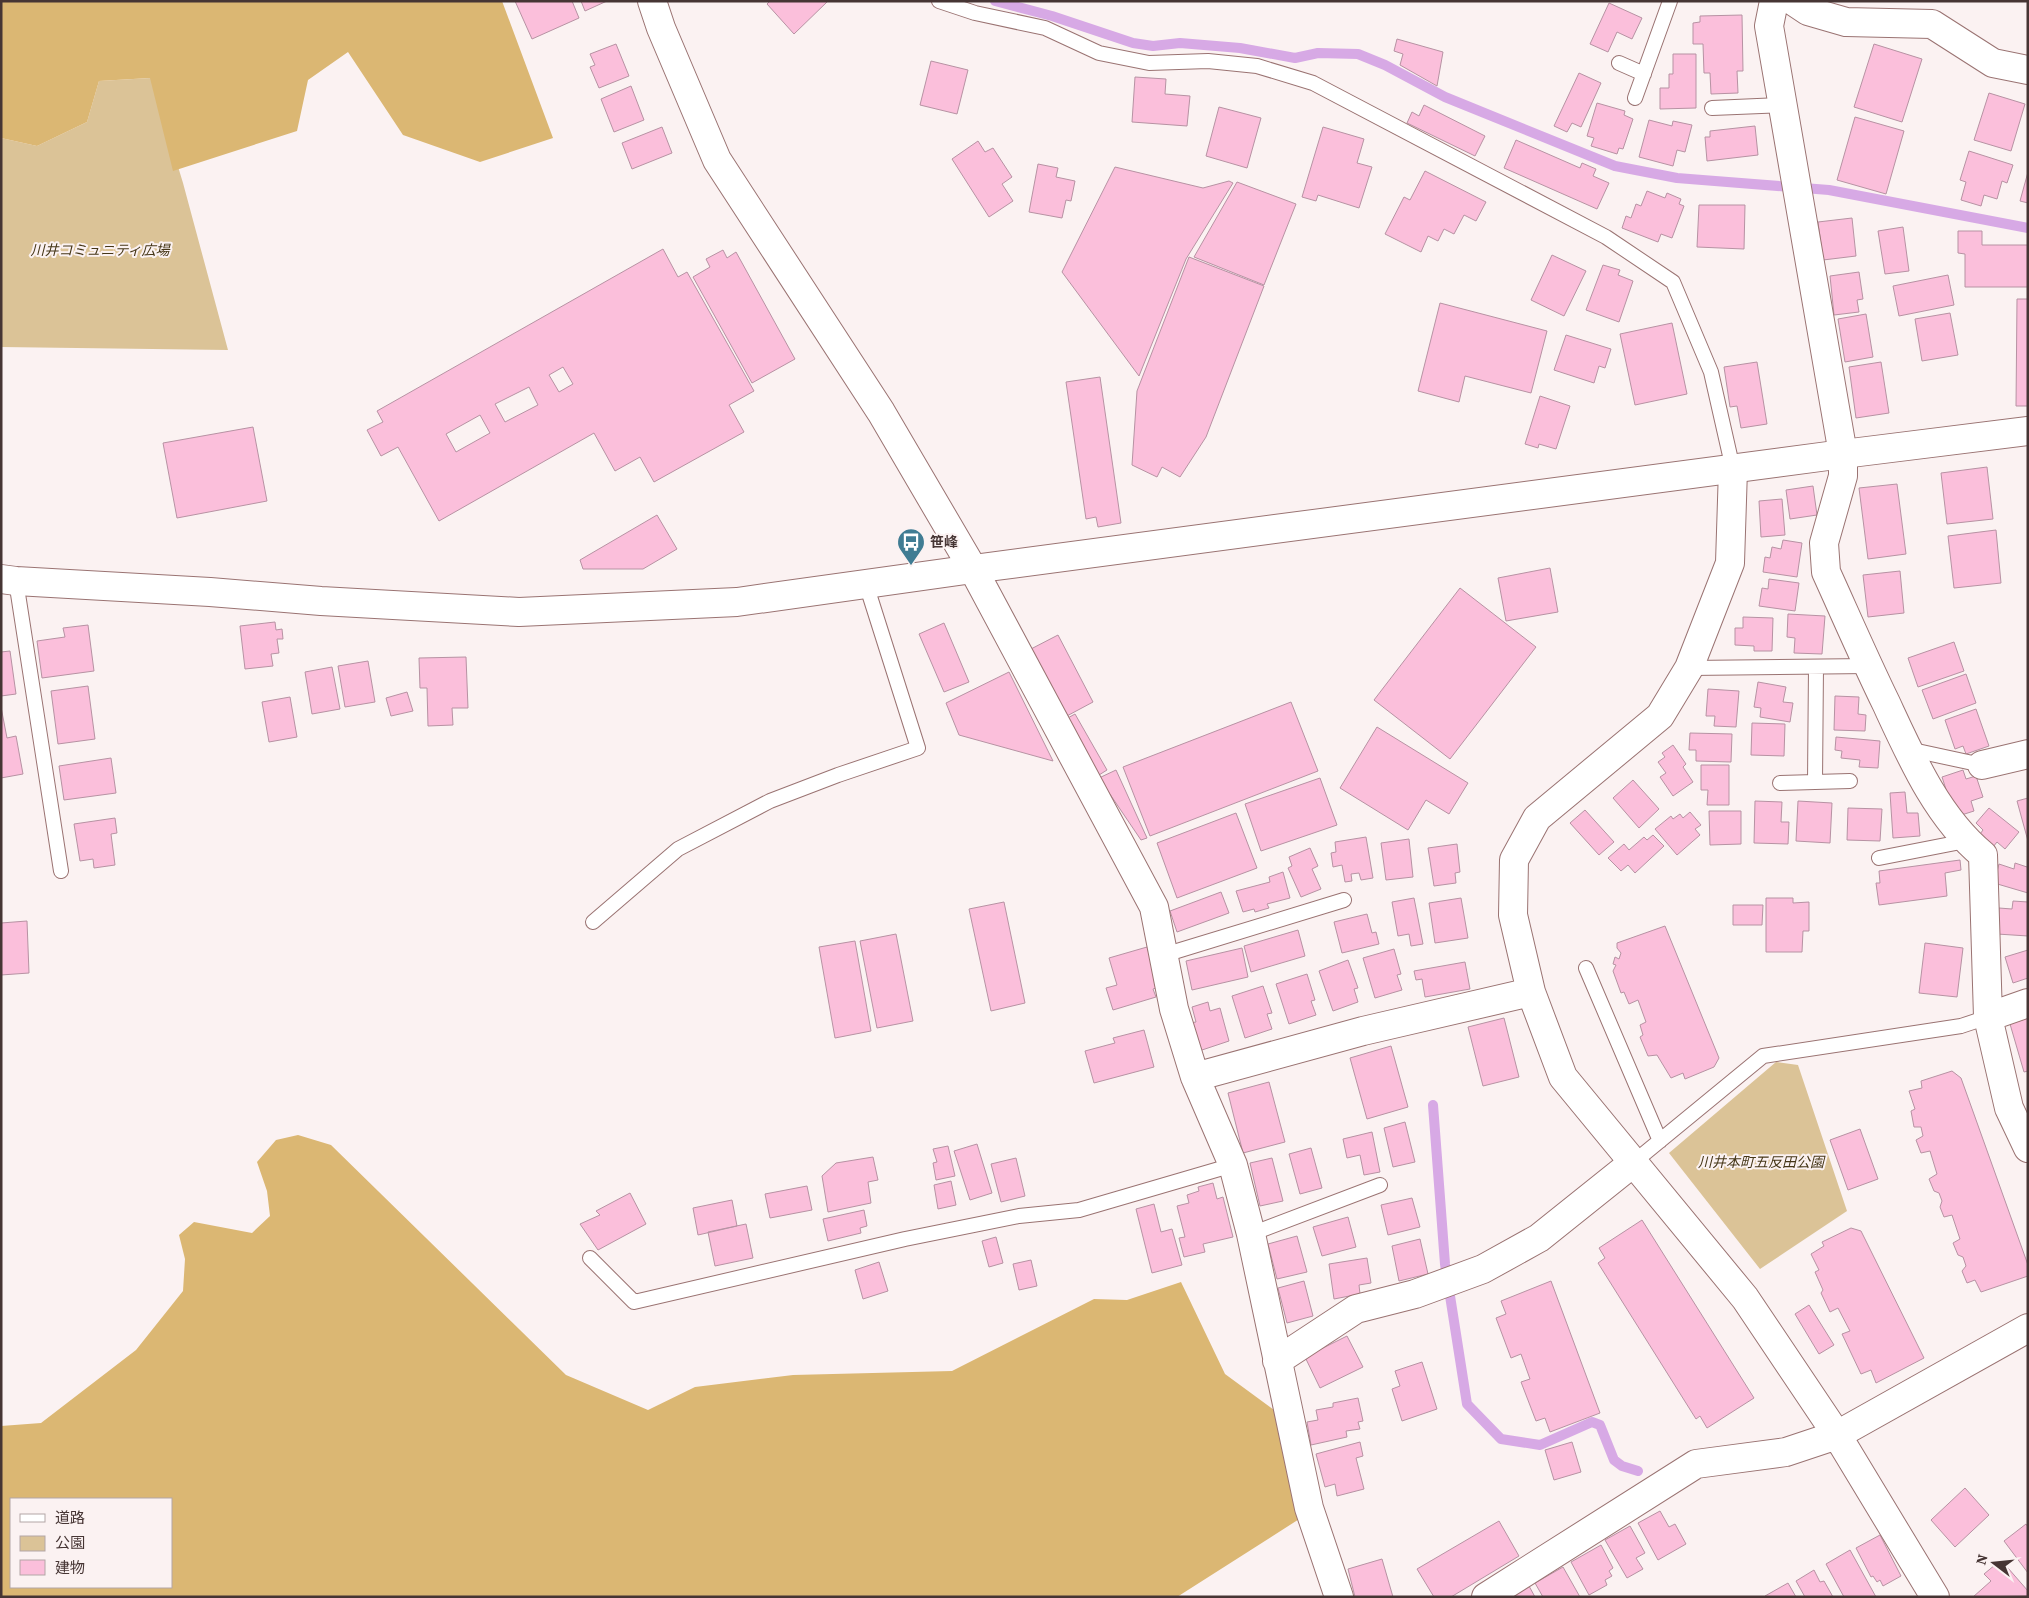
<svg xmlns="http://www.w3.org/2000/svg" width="2029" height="1598" font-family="'Source Serif 4','Noto Sans JP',serif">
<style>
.green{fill:#dbc397}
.forest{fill:#dbb773;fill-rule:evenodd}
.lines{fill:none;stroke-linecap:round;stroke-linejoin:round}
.stream{stroke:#d7a9e5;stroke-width:10}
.building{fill:#fbbfdb;stroke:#b792a3;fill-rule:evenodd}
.service-casing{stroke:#9a7372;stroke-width:16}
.minor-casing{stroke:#9a7372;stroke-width:30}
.tertiary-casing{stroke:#9a7372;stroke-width:30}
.service{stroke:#fff;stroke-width:14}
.minor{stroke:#fff;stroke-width:28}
.tertiary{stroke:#fff;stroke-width:28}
.labels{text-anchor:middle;stroke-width:4;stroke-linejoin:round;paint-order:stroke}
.park-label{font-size:14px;font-style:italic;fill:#453617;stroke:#fbf2f2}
.poi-label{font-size:14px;font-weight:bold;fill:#463534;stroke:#fbf2f2;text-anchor:start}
</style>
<rect width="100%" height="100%" fill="#fbf2f2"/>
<!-- green -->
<path class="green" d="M151 78 183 183 228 350 1 347V138L37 146 87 122 99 81Z
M1776 1062 1798 1065 1847 1211 1760 1269 1669 1153Z"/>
<!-- forest -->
<path class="forest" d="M1 1H502L553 138 480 162 403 135 348 52 308 80 297 131 173 171 150 78 99 81 87 122 37 146 1 138Z
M298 1135 331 1145 566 1375 648 1410 695 1387 793 1375 952 1371 1094 1299 1127 1300 1181 1282 1225 1374 1278 1413 1304 1516 1177 1597H1V1426L41 1423 136 1350 183 1291 185 1259 179 1235 194 1222 252 1233 270 1216 267 1191 257 1162 276 1140ZM11 1499H171V1587H11Z"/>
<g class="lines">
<!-- stream -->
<path class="stream" d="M995 1 1052 16 1133 43 1153 46 1180 43 1240 48 1295 58 1318 53 1358 54 1385 65 1445 97 1615 166 1677 178 1829 190 2028 228
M1433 1105 1445 1264 1467 1404 1501 1439 1540 1445 1592 1422 1600 1425 1614 1460 1622 1466 1638 1471"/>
</g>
<!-- building -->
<path class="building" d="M515 1H572L579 18 532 39Z
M581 1H607L585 11Z
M770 1H828L794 34 767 4Z
M1609 3 1642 18 1632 39 1617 32 1608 52 1590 44Z
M1742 15 1743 71H1737L1738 93 1711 94 1710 73H1704L1703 44H1693V23L1700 22V16Z
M1397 39 1443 52 1437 86 1400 65 1403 54 1394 51Z
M616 44 629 76 599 88 590 67 595 65 590 54Z
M1874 44 1922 59 1902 122 1854 107Z
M1673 54H1696V108L1660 109V88H1669V74H1673Z
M931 61 968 70 957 114 920 105Z
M1579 73 1601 83 1581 127 1572 123 1567 132 1554 126Z
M1135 77 1166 79 1165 94 1190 96 1187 126 1132 122Z
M631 86 644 120 614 132 601 99Z
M1989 93 2025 104 2011 151 1974 140Z
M1597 103 1625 111 1624 115 1633 119 1623 149 1619 148 1617 154 1591 146 1594 138 1587 136Z
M1424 105 1485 136 1475 156 1407 123 1412 112 1419 116Z
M1219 107 1261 118 1247 168 1206 156Z
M1855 117 1904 131 1886 194 1837 180Z
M1649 120 1672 126 1673 121 1692 125 1685 152 1677 150 1673 166 1639 157Z
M1755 126 1758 155 1707 161 1705 137H1710V131Z
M662 127 672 153 632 169 622 143Z
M1323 127 1364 139 1357 163 1372 167 1359 208 1318 195 1316 201 1302 197Z
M1516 140 1580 168 1582 163 1596 169 1593 176 1609 183 1597 209 1504 168Z
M978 141 985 152 993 148 1012 177 1002 184 1013 201 989 217 952 159Z
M1969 151 2013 165 2007 183 2002 181 1997 199 1984 195 1981 206 1961 200 1966 182 1960 180Z
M1038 164 1058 168 1056 177 1075 181 1071 201 1066 200 1062 218 1029 212Z
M1115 167 1203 188 1229 181 1233 183 1186 259 1139 376 1062 272Z
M1425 171 1486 202 1476 221 1464 215 1454 234 1444 229 1438 241 1428 236 1421 252 1385 234 1404 197 1410 200Z
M2028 172V203L2020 201Z
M1237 182 1296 204 1264 285 1194 257Z
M1647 191 1665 198 1667 193 1681 199 1679 204 1684 206 1672 238 1661 234 1658 242 1622 228 1626 216 1631 218 1636 204 1641 206Z
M1699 205H1745L1744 249 1697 247Z
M1852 218 1856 256 1823 260 1818 222Z
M1903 227 1909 271 1885 274 1878 231Z
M1958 231H1982V245H2028V287H1965V254L1958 253Z
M663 249 678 277 687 272 754 391 729 405 744 432 654 482 640 457 615 471 594 433 439 521 398 447 381 456 367 430 383 422 377 411ZM563 367 573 384 559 392 549 375ZM529 387 538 405 505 422 495 404ZM480 415 490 433 456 452 446 434Z
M723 250 727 258 736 252 795 359 752 383 693 277 710 267 706 259Z
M1552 255 1586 271 1564 316 1531 300Z
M1189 257 1264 286 1206 437 1180 477 1162 467 1157 477 1132 465 1137 391Z
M1603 265 1620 270 1618 275 1633 281 1619 322 1586 310Z
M1859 272 1863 299 1857 300 1859 312 1834 315 1830 276Z
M1948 275 1954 305 1899 316 1893 286Z
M2017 299H2028V406H2016Z
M1440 303 1547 331 1531 393 1465 376 1459 402 1418 391Z
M1950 313 1958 355 1922 361 1915 319Z
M1866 314 1873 357 1845 362 1838 319Z
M1672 323 1687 394 1635 405 1620 334Z
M1566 335 1611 349 1605 368 1599 366 1594 383 1554 370Z
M1757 362 1767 424 1741 428 1737 406 1730 407 1724 367Z
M1881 362 1889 413 1856 418 1849 367Z
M1100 377 1121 523 1098 527 1096 517 1086 519 1066 382Z
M1540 396 1570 406 1556 449 1539 444 1538 448 1525 444Z
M253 427 267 501 177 518 163 443Z
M1987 467 1993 519 1947 524 1941 473Z
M1897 484 1906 554 1868 559 1859 488Z
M1813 486 1817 515 1790 519 1786 490Z
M1782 499 1785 535 1761 537 1759 501Z
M657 515 677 549 643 569H583L580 560Z
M1996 530 2001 583 1954 588 1948 536Z
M1783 540 1802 543 1797 577 1763 572 1765 557 1770 558 1772 547 1781 549Z
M1550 568 1558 612 1506 621 1498 578Z
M1900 571 1904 613 1868 617 1863 575Z
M1769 579 1799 583 1795 611 1759 606 1762 588 1768 589Z
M1460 588 1536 647 1450 759 1374 700Z
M1788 614 1825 616 1822 654 1794 653 1795 638 1787 637Z
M1743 617 1773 618 1772 651H1754V646L1735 645V628H1743Z
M275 622 276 630 282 629 283 639H277L279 653 271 654 273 666 245 669 240 626Z
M944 623 969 682 944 692 919 634Z
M88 625 94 671 42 678 37 641 65 637 63 628Z
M1058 635 1093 702 1065 717 1029 650Z
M1954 642 1964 671 1918 687 1908 658Z
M10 651 16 694 1 696V652Z
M466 657 468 708H452L453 725 428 726 427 688H420L419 658Z
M368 661 375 702 345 707 338 666Z
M332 667 340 709 312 714 305 672Z
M1009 672 1053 761 959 735 946 703Z
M1966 674 1976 703 1933 719 1922 690Z
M1758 682 1786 687 1783 702 1793 703 1790 722 1760 717 1761 708 1754 707Z
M88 686 95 739 58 744 51 691Z
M1708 689 1739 691 1736 727 1714 726 1715 716H1706Z
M407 692 413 711 391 716 386 698Z
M1835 696 1859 697 1858 714 1866 715 1865 731 1834 730Z
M290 697 297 737 269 742 262 702Z
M1291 702 1318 771 1150 836 1123 767Z
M1 707 7 738 16 736 23 774 1 778Z
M1976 709 1989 746 1966 754 1963 746 1955 749 1945 720Z
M1075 714 1107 770 1099 775 1066 719Z
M1752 723 1785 724 1784 756 1751 755Z
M1377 727 1468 783 1449 814 1426 800 1408 830 1340 788Z
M1690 733 1732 734 1731 762 1696 761V750H1689Z
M1836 737 1880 741 1878 768 1859 767 1860 760 1841 758 1842 751 1835 750Z
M1673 745 1686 764 1683 767 1693 782 1673 796 1660 777 1666 773 1658 762 1665 757 1662 753Z
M111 758 116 793 64 800 59 766Z
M1701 765H1729V805H1707L1708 790H1701Z
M1116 770 1147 838 1141 840 1099 778Z
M1963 770 1966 779 1976 776 1983 797 1971 801 1974 811 1955 817 1942 777Z
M1320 778 1337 825 1261 851 1245 804Z
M1633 780 1659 809 1639 828 1613 798Z
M1905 792 1907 813H1918L1920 836 1893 838 1890 793Z
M2028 798V841L2017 801Z
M1755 801 1782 802 1781 822H1789L1788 844 1754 843Z
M1798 801 1832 803 1830 843 1796 841Z
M1848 808 1882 809 1880 841 1847 840Z
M1989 808 2019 832 2005 849 1997 842 1993 847 1977 838 1983 830 1976 823Z
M1585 810 1614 842 1599 855 1570 823Z
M1709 811H1741V844L1710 845Z
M1690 812 1701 825 1695 829 1700 835 1677 855 1655 829 1671 816 1673 819 1680 814 1683 818Z
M1236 813 1257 868 1177 898 1157 843Z
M115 818 117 833 111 834 115 865 94 868 93 859 80 861 74 824Z
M1653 835 1664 846 1635 873 1628 865 1621 871 1608 858 1624 844 1629 850 1644 837 1647 840Z
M1366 837 1373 878 1361 880 1359 873 1351 874 1352 881 1345 882 1342 865 1333 867 1331 853 1336 852 1335 842Z
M1409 839 1413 877 1386 880 1381 843Z
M1457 844 1460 872 1455 873 1456 883 1434 886 1428 848Z
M1310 848 1318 866 1312 869 1321 889 1301 897 1288 868 1292 866 1289 857Z
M1960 860 1961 870 1945 873 1947 896 1879 905 1876 883H1880L1879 871Z
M2015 863 2027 867 2028 864V893L1994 883 1999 864 2014 869Z
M1283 872 1290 898 1267 904 1269 908 1255 912 1254 909 1243 912 1236 891 1270 882 1269 877Z
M1221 892 1229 913 1177 932 1170 911Z
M1414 898 1423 944 1411 946 1409 934 1398 936 1392 902Z
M1461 898 1468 938 1435 943 1429 903Z
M1766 898H1793V903L1809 902V931H1803L1802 952H1766Z
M2013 901 2028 902V936L1997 934 1999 908 2012 909Z
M1004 902 1025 1003 991 1011 969 909Z
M1733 905H1763L1762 925H1733Z
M1367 914 1372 933 1376 932 1379 944 1342 953 1334 922Z
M27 921 29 973 1 975V923Z
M1665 926 1719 1058 1714 1067 1685 1079 1683 1073 1671 1078 1657 1055 1648 1056 1640 1037 1643 1035 1640 1025 1646 1022 1638 1000 1629 1004 1624 992 1621 993 1613 971 1616 965 1613 964 1615 957 1619 959 1621 953 1617 948V943Z
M1298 930 1305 956 1251 972 1244 946Z
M896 934 913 1021 877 1028 860 941Z
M855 941 871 1031 835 1038 819 947Z
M1925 943 1963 948 1957 997 1919 993Z
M1147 947 1159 987 1153 989 1156 997 1113 1010 1106 988 1117 985 1109 958Z
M1242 948 1248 977 1192 990 1186 961Z
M1394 949 1401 974 1397 975 1402 990 1375 998 1363 958Z
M2028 950V978L2013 983 2005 957Z
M1348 960 1358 988 1354 989 1358 1002 1333 1011 1319 971Z
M1465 962 1470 989 1425 997 1422 979 1416 980 1414 971Z
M1307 974 1315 1000 1311 1001 1316 1015 1289 1024 1276 984Z
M1263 986 1272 1013 1267 1014 1272 1029 1245 1038 1232 996Z
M1208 1002 1210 1011 1220 1008 1229 1041 1199 1051 1190 1023 1196 1022 1192 1007Z
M1504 1018 1519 1077 1483 1086 1468 1027Z
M2028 1018V1071L2024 1072 2010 1024Z
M1144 1030 1154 1067 1094 1083 1085 1051 1115 1043 1113 1038Z
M1391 1046 1408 1107 1367 1119 1350 1058Z
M1952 1071 1961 1078 2028 1265V1276L1981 1292 1975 1280 1967 1283 1962 1271 1966 1266 1963 1257 1958 1255 1953 1243 1960 1239 1952 1215 1944 1217 1940 1207 1942 1201 1939 1193 1934 1191 1929 1179 1937 1174 1930 1151 1921 1153 1916 1140 1923 1136 1921 1127H1914L1911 1111 1915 1109 1909 1091 1922 1088 1921 1081Z
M1269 1082 1285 1142 1243 1153 1228 1093Z
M1405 1122 1415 1162 1393 1167 1384 1128Z
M1860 1129 1878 1179 1848 1190 1830 1140Z
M1372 1132 1380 1172 1364 1175 1360 1155 1347 1158 1343 1139Z
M977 1144 992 1193 970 1200 954 1151Z
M948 1146 955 1176 936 1180 933 1163 937 1162 933 1149Z
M1311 1148 1322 1188 1300 1194 1289 1154Z
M873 1157 878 1180 868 1182 871 1203 828 1212 822 1176 836 1163Z
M1016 1158 1025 1196 1001 1202 991 1164Z
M1272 1158 1283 1201 1260 1206 1250 1163Z
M951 1181 956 1205 938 1209 934 1185Z
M1213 1183 1217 1199 1223 1197 1233 1237 1203 1244 1205 1252 1184 1257 1179 1238 1185 1237 1177 1206 1189 1203 1187 1195 1199 1191 1198 1187Z
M807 1186 812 1210 770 1218 765 1194Z
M630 1193 646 1224 598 1250 580 1224 600 1215 596 1211Z
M1412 1198 1420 1227 1388 1235 1381 1205Z
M732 1200 737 1226 698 1235 693 1208Z
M1154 1204 1161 1232 1172 1229 1182 1265 1152 1273 1136 1209Z
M864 1210 867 1226 860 1228 861 1233 828 1241 823 1219Z
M1348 1217 1356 1247 1322 1256 1313 1227Z
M1642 1220 1754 1398 1707 1428 1700 1416 1696 1419 1598 1263 1605 1258 1599 1248Z
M746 1224 753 1258 715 1266 708 1232Z
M1851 1228 1861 1231 1924 1358 1876 1383 1871 1370 1861 1374 1842 1334 1850 1331 1838 1308 1830 1312 1821 1293 1823 1290 1815 1272 1819 1270 1811 1254 1824 1246 1822 1242Z
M1297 1236 1307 1272 1277 1279 1268 1244Z
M996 1237 1003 1263 989 1267 982 1241Z
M1420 1239 1428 1274 1399 1281 1392 1246Z
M1367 1258 1371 1283 1359 1285 1360 1294 1334 1299 1329 1264Z
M1031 1260 1037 1286 1019 1290 1013 1264Z
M879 1262 888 1291 863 1299 855 1270Z
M1304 1281 1313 1316 1287 1323 1278 1288Z
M1551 1281 1600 1413 1550 1432 1545 1418 1536 1421 1521 1382 1530 1379 1521 1354 1511 1358 1496 1318 1506 1314 1501 1301Z
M1809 1305 1834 1345 1819 1354 1795 1314Z
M1347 1336 1363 1367 1320 1388 1305 1357Z
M1422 1362 1437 1409 1402 1421 1392 1389 1400 1386 1395 1371Z
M1358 1398 1363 1421 1358 1422 1360 1429 1346 1431 1347 1437 1311 1445 1307 1422 1318 1420 1316 1410 1333 1407V1403Z
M1360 1442 1363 1456 1356 1458 1364 1489 1337 1496 1335 1484 1325 1487 1316 1454Z
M1572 1442 1581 1472 1554 1480 1545 1450Z
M1965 1488 1989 1515 1955 1547 1931 1520Z
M1660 1511 1669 1527 1675 1524 1686 1544 1658 1560 1638 1523Z
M1499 1521 1519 1556 1451 1597H1434L1417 1569Z
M2026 1524 2028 1527V1573L2004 1541Z
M1630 1526 1645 1553 1636 1558 1643 1569 1627 1578 1605 1540Z
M1880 1535 1901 1576 1883 1586 1880 1580 1877 1582 1873 1576 1871 1577 1856 1548Z
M1601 1545 1613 1568 1609 1571 1612 1576 1605 1580 1607 1585 1589 1595 1571 1562Z
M1850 1550 1876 1597H1844L1826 1564Z
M1382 1559 1393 1597H1355L1348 1569Z
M2001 1560 2028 1591V1596L1973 1597 1991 1581 1984 1574Z
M1563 1567 1580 1597H1543L1535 1583Z
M1814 1570 1820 1582 1824 1581 1833 1597H1805L1796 1581Z
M1788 1583 1796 1597H1765V1596Z
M1529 1586 1535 1597H1510Z"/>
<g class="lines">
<!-- service casing -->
<g class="service-casing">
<path id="service" d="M939 1 975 13 1045 28 1099 53 1149 63 1208 61 1257 66 1313 83 1606 237 1673 282 1711 372 1733 469
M1619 63 1644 74
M1635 98 1670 1
M1712 108 1783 105
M16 581 61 871
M1689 668 1868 666
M1908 749 1982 765
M1815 782 1816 667
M1780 783 1850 781
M1879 858 1966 841
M593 922 678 849 770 801 838 775 918 748 866 584
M1164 955 1344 900
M1586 968 1660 1141
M1634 1162 1763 1056 1961 1026 1988 1017
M1251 1234 1380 1185
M590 1258 634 1302 905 1239 1019 1216 1079 1210 1233 1165"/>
</g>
<!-- minor casing -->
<g class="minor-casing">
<path id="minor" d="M652 1 661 28 717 160 881 412 973 569 1154 907 1174 1009 1195 1077 1233 1165 1251 1234 1309 1508 1339 1597
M1774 1 1769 26 1843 454V476L1824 543 1826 572C1846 616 1865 660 1886 703 1911 757 1937 817 1983 855L1988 1017 2009 1108 2028 1148
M1793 1 1808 11 1846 22 1932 24 1993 63 2028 70
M1733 469 1730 563 1689 668 1660 716 1537 818 1514 860 1513 915 1531 992 1563 1077 1745 1298 1837 1435 1935 1597
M1982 765 2028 754
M1988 1017 2028 1003
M1195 1077 1363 1031 1531 992
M1277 1361 1356 1309 1415 1294 1483 1269 1539 1238 1634 1162
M1486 1597 1696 1464 1786 1452 1837 1435 2028 1328"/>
</g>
<!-- tertiary casing -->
<g class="tertiary-casing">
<path id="tertiary" d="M1 579 16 581 210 592 321 601 519 612 737 602 973 569 1843 454 2028 431"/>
</g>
<!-- service -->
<use href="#service" class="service"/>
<!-- minor -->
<use href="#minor" class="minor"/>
<!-- tertiary -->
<use href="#tertiary" class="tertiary"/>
</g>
<!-- icons -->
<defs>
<g id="bus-pin" transform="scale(1.4375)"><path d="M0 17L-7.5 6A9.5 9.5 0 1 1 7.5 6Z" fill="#407c93" stroke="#fbf2f2"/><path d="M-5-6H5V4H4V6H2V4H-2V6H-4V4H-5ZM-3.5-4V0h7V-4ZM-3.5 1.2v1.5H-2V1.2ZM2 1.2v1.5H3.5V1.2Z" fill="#fff"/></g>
</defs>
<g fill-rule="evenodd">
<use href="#bus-pin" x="911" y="542"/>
</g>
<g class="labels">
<!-- park labels -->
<g class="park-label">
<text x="100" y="255">川井コミュニティ広場</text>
<text x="1761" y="1167">川井本町五反田公園</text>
</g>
<!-- poi labels -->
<g class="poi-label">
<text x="930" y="547">笹峰</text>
</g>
</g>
<!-- border -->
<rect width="2029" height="1598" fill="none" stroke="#463534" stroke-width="5"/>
<!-- legend -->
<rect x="10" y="1498" width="162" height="90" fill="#fbf2f2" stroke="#b3a6a6"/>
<rect x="20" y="1514" width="25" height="8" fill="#ffffff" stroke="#b3a6a6"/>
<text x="55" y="1523" font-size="15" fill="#463534">道路</text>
<rect x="20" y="1536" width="25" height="15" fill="#dbc397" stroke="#b3a6a6"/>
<text x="55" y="1548" font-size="15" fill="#463534">公園</text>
<rect x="20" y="1560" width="25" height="15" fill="#fbbfdb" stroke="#b3a6a6"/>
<text x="55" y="1573" font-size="15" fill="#463534">建物</text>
<!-- north arrow -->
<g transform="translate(1994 1563) rotate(286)" stroke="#fbf2f2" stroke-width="4" paint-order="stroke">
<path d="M0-4L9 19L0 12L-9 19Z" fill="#463534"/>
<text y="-8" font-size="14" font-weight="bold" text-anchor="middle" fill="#463534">N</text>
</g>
</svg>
